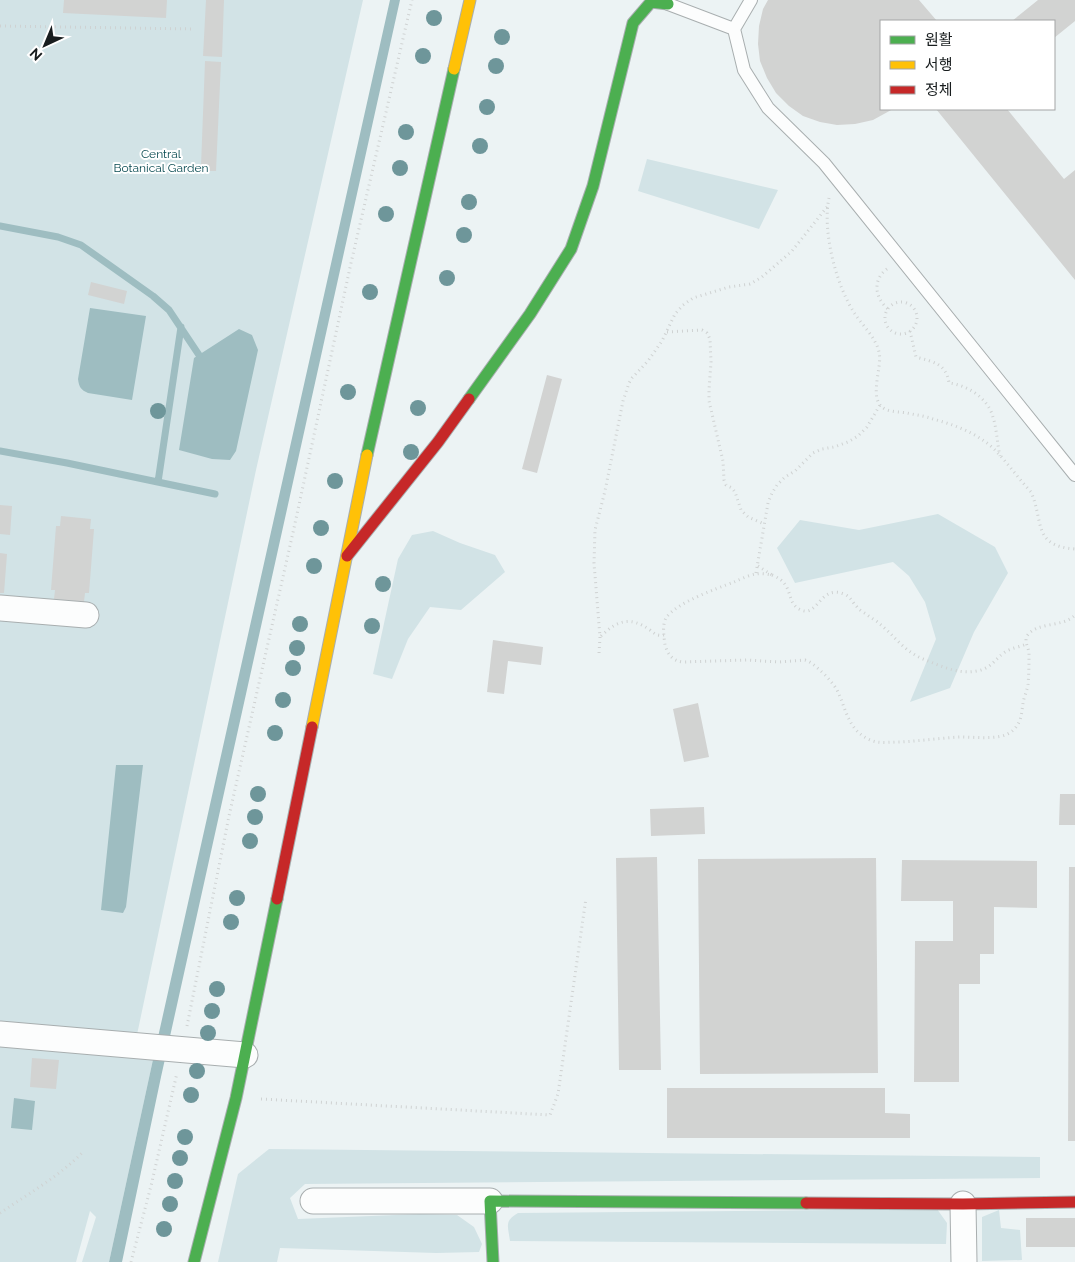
<svg xmlns="http://www.w3.org/2000/svg" width="1075" height="1262" font-family="Raleway,'Noto Sans KR',sans-serif">
<style>
.green{fill:#d2e3e6}
.water{fill:#9ebdc1}
.lines{fill:none;stroke-linecap:round;stroke-linejoin:round}
.stream{stroke:#9ebdc1;stroke-width:7}
.building{fill:#d2d3d2}
.lane-casing{stroke:#a8aeaf;stroke-width:14}
.street-casing{stroke:#a8aeaf;stroke-width:27}
.fast-casing{stroke:#a8aeaf;stroke-width:13}
.slow-casing{stroke:#a8aeaf;stroke-width:13}
.jam-casing{stroke:#a8aeaf;stroke-width:13}
.path{stroke:#cfd2d2;stroke-width:3;stroke-dasharray:1 4;stroke-linecap:butt}
.lane{stroke:#fcfdfd;stroke-width:12}
.street{stroke:#fcfdfd;stroke-width:25}
.fast{stroke:#4caf50;stroke-width:11}
.slow{stroke:#ffc107;stroke-width:11}
.jam{stroke:#c62828;stroke-width:11}
.tree{fill:#6e969a}
.labels{text-anchor:middle;stroke-width:4;stroke-linejoin:round;paint-order:stroke}
.park-label{font-size:12px;fill:#074950;stroke:#fff}
</style>
<rect width="100%" height="100%" fill="#ecf3f4"/>
<!-- green -->
<path class="green" d="M0 0H363L256 470 138 1030 132 1054 154 1055 109 1262H82L96 1217 90 1211 76 1262H0Z
M647 159 778 190 759 229 638 191Z
M938 514 995 547 1008 573 974 632 950 688 910 702 936 639 925 602 909 576 893 562 795 583 777 548 800 520 859 530Z
M433 531 460 543 495 555 505 572 461 610 430 607 408 639 392 679 373 674 398 559 412 535Z
M269 1149 1040 1157V1178L305 1184 290 1198 298 1219 420 1214 457 1215 474 1227 482 1244 479 1252 436 1253 280 1248 277 1262H218L238 1174Z
M937 1209 947 1223 946 1244 510 1241C508 1226 504 1221 518 1213Z
M999 1210 1001 1228 1020 1230 1022 1260 982 1261V1217Z"/>
<!-- water -->
<path class="water" d="M390 0H400L161 1077 122 1262H109L154 1055Z
M90 308 146 316 132 400 88 393C81 390 79 387 78 379Z
M239 329 252 335 258 350 236 451 230 460 212 459 179 450 194 358Z
M116 765H143L126 907 123 913 101 910Z
M14 1098 35 1101 32 1130 11 1128Z"/>
<g class="lines">
<!-- stream -->
<path class="stream" d="M0 226 58 237 81 245 153 296 169 310 199 355
M0 451 67 463 215 494
M158 482 181 327"/>
</g>
<!-- building -->
<path class="building" d="M64 0H167L166 18 63 13Z
M206 0H224L222 57 203 56Z
M768 0H919L937 21H881V109H893L873 120 855 124 837 125 820 122 803 116 789 106 776 93 767 78 760 61 758 44 759 26 763 9Z
M1038 0H1075V21L1054 38V21H1012Z
M205 61 221 62 216 171H207V166H201Z
M936 109H1007L1064 179 1075 170V280Z
M91 282 127 291 124 304 88 295Z
M547 375 562 379 537 473 522 469Z
M0 505 12 506 10 535 0 534Z
M61 516 91 519 90 529H94L89 593H85L84 602 54 599 55 590H51L56 526H60Z
M0 553 7 554 4 593H0Z
M493 640 543 647 541 665 508 661 504 694 487 692Z
M698 703 709 757 684 762 673 709Z
M1060 794H1075V825H1059Z
M704 807 705 834 651 836 650 809Z
M657 857 661 1070H619L616 858Z
M876 858 878 1073 700 1074 698 859Z
M902 860 1037 861V908L994 907V954H980V984H959V1082H914L915 941H953V901H901Z
M1069 867H1075V1141H1068Z
M32 1058 59 1060 56 1089 30 1087Z
M667 1088H885V1113L910 1114V1138H667Z
M1026 1218H1075V1247H1026Z"/>
<g class="lines">
<!-- lane casing -->
<g class="lane-casing">
<path id="lane" d="M751 0 734 29 744 70 768 108 824 163 1075 475
M668 4 734 29"/>
</g>
<!-- street casing -->
<g class="street-casing">
<path id="street" d="M0 608 86 615
M0 1034 245 1055
M313 1201H490
M963 1204 964 1262"/>
</g>
<!-- fast casing -->
<g class="fast-casing">
<path id="fast" d="M469 399 530 314 571 249 593 186 633 23 651 2 668 4
M367 455 454 69
M194 1262 236 1098 277 899
M493 1262 490 1201 806 1203"/>
</g>
<!-- slow casing -->
<g class="slow-casing">
<path id="slow" d="M454 69 470 0
M312 727 367 455"/>
</g>
<!-- jam casing -->
<g class="jam-casing">
<path id="jam" d="M347 556 438 442 469 399
M277 899 312 727
M806 1203 963 1204 1075 1202"/>
</g>
<!-- path -->
<path class="path" d="M0 26 195 29
M829 198C822 230 836 286 855 314 863 326 876 338 879 352 883 367 867 400 885 409 891 412 901 412 907 413 916 415 925 416 933 419 955 425 977 433 994 449 1007 462 1018 478 1031 492 1044 521 1032 546 1075 549
M887 269C872 280 875 298 888 309
M885 318a16 16 0 1 1 32 0a16 16 0 1 1-32 0Z
M910 331 916 357C933 362 946 363 949 383 967 385 988 398 993 417 997 430 997 443 1000 456
M667 332 702 330 707 333 710 339 711 362 709 390V401L723 461 724 480 726 485 732 488 735 492 741 510 748 517 764 524
M758 566 772 575C767 574 761 573 756 574 749 575 741 579 734 582 716 589 677 602 666 618 662 625 664 637 665 645 668 655 673 661 683 662L747 660 779 662 805 660 808 661C817 666 832 681 837 690 845 706 847 725 863 736 867 739 872 741 877 742 884 743 892 742 900 742 920 741 940 738 960 737 974 737 989 739 1002 736 1010 734 1016 729 1019 722 1022 716 1022 709 1023 703 1024 697 1027 691 1028 684 1029 674 1029 664 1029 654 1029 648 1024 642 1027 636 1037 621 1063 628 1075 615
M756 573 768 503 772 493 777 485 785 477 795 471 813 453 822 449 834 447 848 442 858 436 867 427 880 405
M772 575C795 584 785 601 799 609 818 620 819 584 844 594 851 597 852 602 857 607 859 610 863 612 866 614 871 618 877 621 881 625 892 634 901 646 912 653 919 658 926 660 933 663 948 669 964 675 981 670 993 666 995 659 1005 652 1011 648 1020 647 1026 644
M601 636C618 620 630 616 650 630 655 634 657 636 664 635
M599 653 600 637 594 563 595 530 605 491 623 401 629 383 632 378 648 361 662 341 675 314 683 305 693 298 729 287 750 284 762 277 792 251 827 207
M187 1026 229 816 294 528 351 263 412 0
M261 1099 550 1115 558 1094 586 898
M0 1213C28 1194 58 1177 82 1153
M131 1262 151 1186 177 1073"/>
<!-- lane -->
<use href="#lane" class="lane"/>
<!-- street -->
<use href="#street" class="street"/>
<!-- fast -->
<use href="#fast" class="fast"/>
<!-- slow -->
<use href="#slow" class="slow"/>
<!-- jam -->
<use href="#jam" class="jam"/>
</g>
<!-- trees -->
<g class="tree">
<circle cx="434" cy="18" r="8"/>
<circle cx="502" cy="37" r="8"/>
<circle cx="423" cy="56" r="8"/>
<circle cx="496" cy="66" r="8"/>
<circle cx="487" cy="107" r="8"/>
<circle cx="406" cy="132" r="8"/>
<circle cx="480" cy="146" r="8"/>
<circle cx="400" cy="168" r="8"/>
<circle cx="469" cy="202" r="8"/>
<circle cx="386" cy="214" r="8"/>
<circle cx="464" cy="235" r="8"/>
<circle cx="447" cy="278" r="8"/>
<circle cx="370" cy="292" r="8"/>
<circle cx="348" cy="392" r="8"/>
<circle cx="418" cy="408" r="8"/>
<circle cx="158" cy="411" r="8"/>
<circle cx="411" cy="452" r="8"/>
<circle cx="335" cy="481" r="8"/>
<circle cx="321" cy="528" r="8"/>
<circle cx="314" cy="566" r="8"/>
<circle cx="383" cy="584" r="8"/>
<circle cx="300" cy="624" r="8"/>
<circle cx="372" cy="626" r="8"/>
<circle cx="297" cy="648" r="8"/>
<circle cx="293" cy="668" r="8"/>
<circle cx="283" cy="700" r="8"/>
<circle cx="275" cy="733" r="8"/>
<circle cx="258" cy="794" r="8"/>
<circle cx="255" cy="817" r="8"/>
<circle cx="250" cy="841" r="8"/>
<circle cx="237" cy="898" r="8"/>
<circle cx="231" cy="922" r="8"/>
<circle cx="217" cy="989" r="8"/>
<circle cx="212" cy="1011" r="8"/>
<circle cx="208" cy="1033" r="8"/>
<circle cx="197" cy="1071" r="8"/>
<circle cx="191" cy="1095" r="8"/>
<circle cx="185" cy="1137" r="8"/>
<circle cx="180" cy="1158" r="8"/>
<circle cx="175" cy="1181" r="8"/>
<circle cx="170" cy="1204" r="8"/>
<circle cx="164" cy="1229" r="8"/>
</g>
<g class="labels">
<!-- park labels -->
<g class="park-label">
<text x="161" y="158">Central<tspan x="161" dy="14">Botanical Garden</tspan></text>
</g>
</g>
<!-- legend -->
<rect x="880" y="20" width="175" height="90" fill="#ffffff" stroke="#a3a5a5"/>
<rect x="890" y="36" width="25" height="8" fill="#4caf50" stroke="#a3a5a5"/>
<text x="925" y="45" font-size="15" fill="#181d1e">원활</text>
<rect x="890" y="61" width="25" height="8" fill="#ffc107" stroke="#a3a5a5"/>
<text x="925" y="70" font-size="15" fill="#181d1e">서행</text>
<rect x="890" y="86" width="25" height="8" fill="#c62828" stroke="#a3a5a5"/>
<text x="925" y="95" font-size="15" fill="#181d1e">정체</text>
<!-- north arrow -->
<g transform="translate(45 45) rotate(224)" stroke="#ffffff" stroke-width="4" paint-order="stroke">
<path d="M0-4L9 19L0 12L-9 19Z" fill="#181d1e"/>
<text y="-8" font-size="14" font-weight="bold" text-anchor="middle" fill="#181d1e">N</text>
</g>
</svg>
